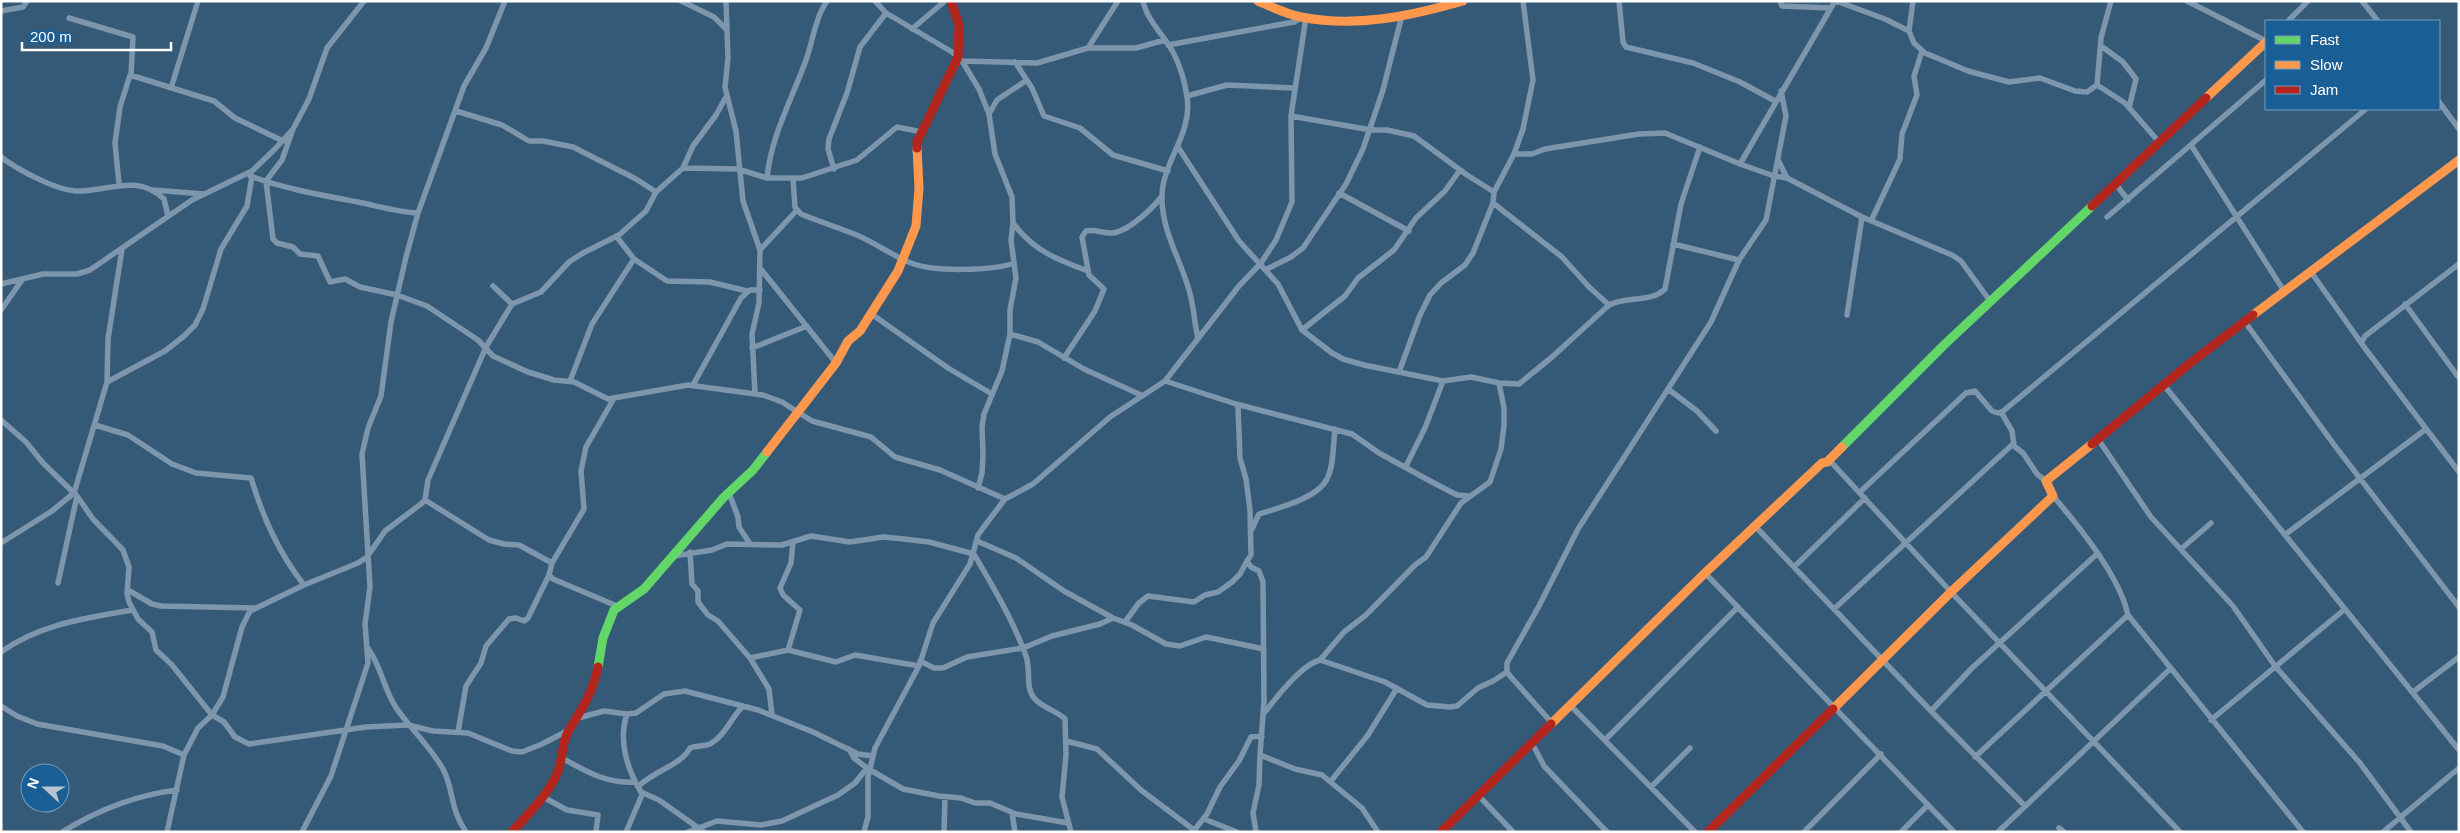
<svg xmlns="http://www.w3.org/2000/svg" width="2460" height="833" font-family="Arial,sans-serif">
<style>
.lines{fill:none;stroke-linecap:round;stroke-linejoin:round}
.street{stroke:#7d96ab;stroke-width:5.5}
.fast{stroke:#63d668;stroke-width:9}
.slow{stroke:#ff974d;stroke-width:9}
.jam{stroke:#b3261e;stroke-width:9}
</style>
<rect width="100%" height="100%" fill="#355a78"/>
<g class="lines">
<!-- street -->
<path class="street" d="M681 1 714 17 726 29
M726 1 728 58 725 87 736 131 743 201 760 250 759 303 752 334 755 394
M875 1 886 13 952 52 962 61 979 89 989 114 995 154 1012 197 1013 223 1011 240 1016 278 1010 310V334L1002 371 984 414 982 427 983 455 982 473 978 488
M1143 1C1147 21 1165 36 1174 54 1180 66 1185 83 1187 97 1193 133 1163 161 1162 195 1161 230 1180 258 1189 290 1194 306 1194 322 1198 338
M1619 1 1623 42 1626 47 1693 63 1740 82 1775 101
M1780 1 1782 6 1831 8
M1836 1 1885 19 1909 31
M1913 1 1909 31 1914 43 1925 53 1968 71 2009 82 2040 78 2075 91 2087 92 2097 85 2101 38 2111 1
M2187 1 2266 41
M2362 1 2378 21
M1 11 23 7 27 1
M69 18 133 37 131 75
M2288 21 2308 1
M912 29 945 1
M1168 45 1294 22 1303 17
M2101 46 2123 62 2136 79 2129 108
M1088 48 1118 1
M962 61 1037 63 1088 48H1136L1165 40
M1015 62 1032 88 1044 116 1080 128 1113 155 1168 171
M2097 85 2125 103 2159 142
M171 88 198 1
M1187 96 1227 85 1294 88
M2439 102 2459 129
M456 111 502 125 529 141H543L573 147 636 179 656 192
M989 114 997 100 1027 80
M1291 116 1371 130H1387L1414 136 1467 175 1494 192
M293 129 282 160 266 181 273 239 277 243 293 247 300 254 318 256 330 282 345 279 360 287 397 295 427 306 478 340 493 356 528 372 554 380 574 382 608 399 688 385 763 395 782 402 812 421 871 437 895 457 940 470 1005 499
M2191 145 2284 291
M1178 147 1239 241 1278 284 1302 330 1332 353 1343 359 1364 365 1443 381 1471 377 1499 383 1519 384 1552 357 1609 305C1626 296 1651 303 1665 289L1681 204 1700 147
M1514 154H1532L1545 149 1639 134 1665 133 1740 164 1774 176 1787 178 1862 217 1952 255 1961 261 1990 301
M1 157C18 170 54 189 75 191 106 193 135 172 164 199L168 216
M1778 160 1787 178
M1740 164 1835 1
M683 168 738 169 767 178H802L857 160 897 127 922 132
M834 169 828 149 829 139 847 93 860 47 886 13
M250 176C285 189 321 195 358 202 378 206 397 212 418 213
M767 178C771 136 792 99 806 60 813 41 815 18 827 1
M793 179 795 207 801 214C820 222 840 228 859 236 877 244 893 256 911 263 933 272 992 271 1014 263
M2115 183 2128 200
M119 184 115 143 120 107 130 75 214 101 235 118 283 141
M153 190 204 194
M1339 193 1409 231
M1493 203 1562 257 1589 287 1609 305
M2107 217 2266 80
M1871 221 1900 159 1902 134 1917 95 1914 76 1922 51
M1013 223C1033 250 1057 260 1088 271
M616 236 634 259 667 281 710 282 747 291
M1673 244 1739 260
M760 250 797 210
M760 268 836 363
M1267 269 1291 257 1303 248 1346 184 1363 149 1383 90 1402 15
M2311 272 2364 347 2459 472
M1 284 43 274H77L90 270 192 200 252 171 275 149 293 129 309 99 327 48 364 1
M493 286 512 304
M2405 304 2459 378
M1 310 22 280
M870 313 948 368 992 394
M1847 315 1862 217
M2245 322 2335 446 2459 607
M1302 330 1345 296 1358 278 1394 250 1416 218 1445 191 1460 170
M1010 334 1038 342 1084 369 1141 395
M2362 342 2365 336 2459 264
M752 348 807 326
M1064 358 1095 311 1104 289 1089 275 1082 237 1086 231C1095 229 1102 233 1111 233 1127 233 1153 208 1162 196
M1399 372 1420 315 1430 295 1441 283 1465 265 1473 253 1493 203 1494 192 1514 154 1523 129 1533 80 1523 1
M570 381 592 324 634 259
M1165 381 1236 404 1238 407 1240 458 1246 479 1250 510 1251 555 1247 561 1251 567 1259 571 1263 582 1264 701 1260 755 1295 769 1322 775 1362 808 1378 832
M107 382 165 351 184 336 195 325 203 309 221 249 247 206 252 176
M2163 384 2459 750
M693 385 741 298 750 290H760
M1668 389 1697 411 1716 431
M613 400 586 447 581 471 584 509 552 563 549 575 553 579 617 606
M1236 404 1352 434 1379 453 1432 482 1457 495 1470 496
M2001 412 2012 431 2014 446 2023 453 2037 474 2046 481
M1 420 26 442 43 463 77 496 93 519 123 550 129 567 127 594 129 602 138 619 152 632 156 650 172 665 212 715 224 722 235 737 249 744 366 727 408 725 433 731 468 733 512 751 522 752 542 744 569 730
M95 425 128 435 172 464 196 473 251 478C263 517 278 552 304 585
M2098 439 2151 517 2233 606 2275 666 2360 763 2411 832
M1827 462 1832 463 1951 592 2180 832
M1406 466 1425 428 1443 381
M1860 492 1966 393 1975 391 1992 411 1998 413 2002 412 2366 109
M729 493 738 517 739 527 750 544
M2053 496C2079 526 2120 577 2128 615L2303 832
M425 500 489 540 504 544 519 545 552 563
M1755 526 1931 711 2025 806
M1252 529 1259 514C1278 508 1318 498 1327 479 1334 466 1333 444 1335 429
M2286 534 2426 429
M977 541 1016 558 1064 591 1113 618 1132 625 1166 644 1180 646 1206 637 1264 649
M1 543 52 511 74 493 107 382 108 339 122 249
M2181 549 2211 523
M690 552 692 584 698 591V602L708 615 718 621 750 658 769 689 772 715
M674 556 712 550 727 544 782 545 811 536 850 542 883 537 904 539 929 542 974 554C993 587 1013 620 1026 656 1031 669 1025 687 1034 698 1041 707 1057 711 1065 719L1066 755 1062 797 1071 832
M1794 567 1865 498
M1705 573 1954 832
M58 583 77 496
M128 590 152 604 161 606 253 608
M1834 609 2014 443
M1125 622 1139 603 1148 596 1194 602 1205 595 1218 592 1232 582 1240 574 1247 561
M367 647C381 665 383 687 395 706 408 726 435 752 444 771 454 792 450 809 466 832
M788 650 800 610 783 595 780 588 791 563 793 542
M1 652C39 624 87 618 132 610
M750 658 788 650 836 662 855 655 919 666
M1320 660 1344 632 1366 615 1415 565 1426 557 1461 503 1490 482 1501 449 1504 426V408L1499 383
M920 661 934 668H943L967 657 1023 648 1052 636 1100 624 1113 618
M2413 692 2459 657
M1 706 17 716 37 724 163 746 184 755
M1571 706 1695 832
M1931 711 1972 668 2097 554
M1265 712C1277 697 1301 665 1320 660L1385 682 1427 705 1450 707 1457 706 1478 688 1493 681 1507 672
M627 714C618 740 627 769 641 792L659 800 704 832
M578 718 604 711 627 714 636 713 664 694 685 691 758 710 813 732 858 754 873 756
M2211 720 2345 609
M1552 723 1511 677 1507 672V663L1539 606 1578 529 1711 322 1739 260 1766 220 1786 116 1781 91
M458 732 466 686 481 663 486 646 509 619 516 618 524 621 528 618 549 575
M1605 740 1738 607
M1066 741 1097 749 1141 790 1194 830
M1532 743 1544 766 1607 832
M849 749 854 758 867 768 903 789 939 796 961 798 975 803H990L1016 814 1068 823
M1975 757 2128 615
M562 758C585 771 607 784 634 782
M1331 781 1368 735 1397 688
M638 787C651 772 682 765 690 748 697 745 703 747 710 744 725 736 731 718 743 706
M1651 787 1690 748
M1479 796 1513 832
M543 797 567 810 598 815 596 832
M1012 813 1015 832
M1204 819 1237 832
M2059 828 2064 832
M62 832C98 810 135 795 177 790
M167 832 184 755 198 728 212 715 223 697 242 627 250 611 304 585 358 563 367 557 385 531 421 504 425 500 428 480 486 347 509 309 512 304 541 292 569 262 583 253 619 235 646 211 656 192 683 168 693 146 716 115 726 97
M302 832 331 776 368 663 365 624 370 587 362 454 368 428 381 396 391 322 406 257 418 213 464 86 486 48 505 1
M626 832 642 795
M688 832 717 821 761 825 782 821 838 795 855 783 867 768
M864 832 868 817V777L875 748 919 666 933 623 970 564 978 535 983 528 1005 499 1033 484 1110 417 1165 381 1239 286 1261 263 1276 240 1292 202 1291 116 1306 17
M944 832 945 797
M1193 832 1207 814 1220 787 1239 761 1251 737 1262 736
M1256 832 1253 813 1259 785 1260 755
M1804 832 1881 754
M1901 832 1928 805
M1998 832 2170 669
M2383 832 2459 768"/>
<!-- fast -->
<path class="fast" d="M1842 447 1944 345 2092 206
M598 667 603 638 614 610 644 589 724 497 753 470 767 452"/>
<!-- slow -->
<path class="slow" d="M1258 1C1272 7 1286 14 1301 17 1355 28 1411 16 1463 1
M2206 98 2266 42
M2253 315 2459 160
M767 452 836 363 848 341 860 331 898 271 916 226 919 188 917 148
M1833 709 1951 592 2053 496 2046 481 2092 444
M1551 724 1705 573 1822 463 1827 462 1842 447"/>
<!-- jam -->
<path class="jam" d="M917 148V142L958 57 959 25 951 1
M2092 206 2206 98
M2092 444 2189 364 2253 315
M512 832C528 814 547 796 557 774 563 760 561 743 569 730 582 709 593 692 598 667
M1441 832 1551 724
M1708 832 1833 709"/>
</g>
<!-- border -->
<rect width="2460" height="833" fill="none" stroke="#ffffff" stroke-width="5"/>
<!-- legend -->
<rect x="2265" y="20" width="175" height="90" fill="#195e94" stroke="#759ebf"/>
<rect x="2275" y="36" width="25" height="8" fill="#63d668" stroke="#759ebf"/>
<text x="2310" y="45" font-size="15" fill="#ffffff">Fast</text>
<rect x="2275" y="61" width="25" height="8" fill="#ff974d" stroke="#759ebf"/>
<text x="2310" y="70" font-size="15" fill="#ffffff">Slow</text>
<rect x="2275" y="86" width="25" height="8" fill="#b3261e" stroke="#759ebf"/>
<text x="2310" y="95" font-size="15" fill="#ffffff">Jam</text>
<!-- north arrow -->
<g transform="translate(45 788) rotate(291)"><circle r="24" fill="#195e94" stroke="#759ebf"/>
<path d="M0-4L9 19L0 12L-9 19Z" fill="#b8c5d0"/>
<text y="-8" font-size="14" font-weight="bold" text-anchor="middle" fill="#ffffff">N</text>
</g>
<!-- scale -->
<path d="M22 42v8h149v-8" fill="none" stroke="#ffffff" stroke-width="2.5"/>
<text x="30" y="42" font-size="15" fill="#ffffff" stroke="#195e94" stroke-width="4" paint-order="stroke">200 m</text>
</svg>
